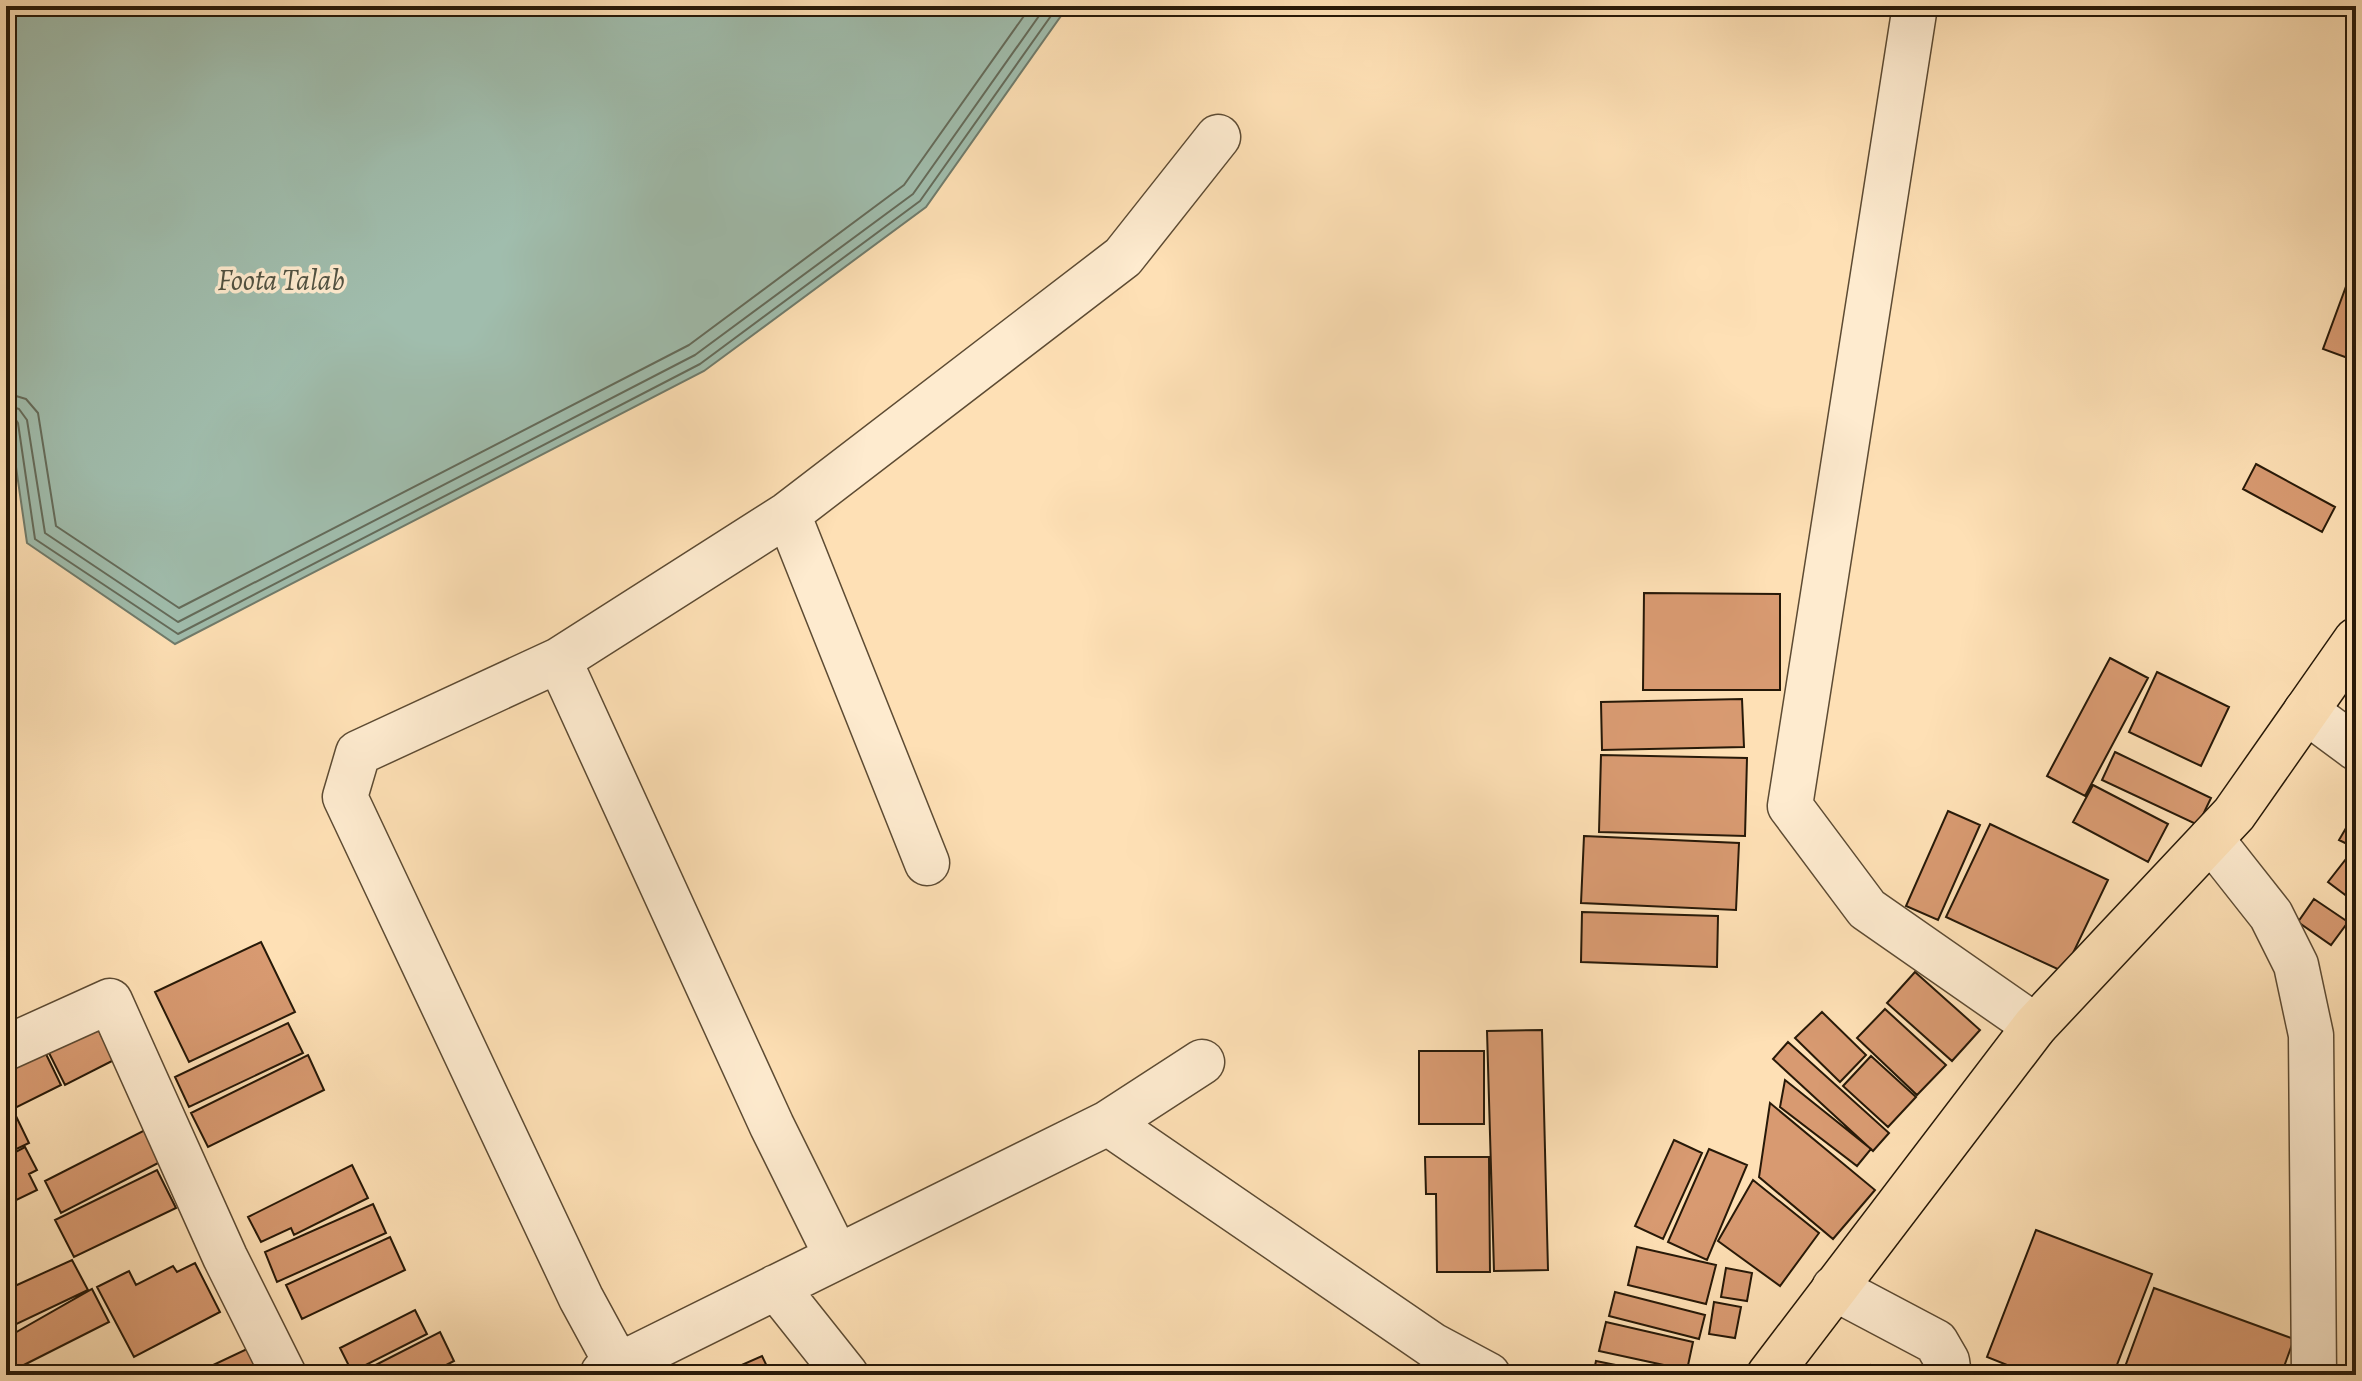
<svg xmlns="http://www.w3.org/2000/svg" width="2362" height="1381" font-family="Alegreya,serif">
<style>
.water{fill:#a0bdad;stroke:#707b6b;stroke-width:2}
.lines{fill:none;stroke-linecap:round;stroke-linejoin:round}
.shore{stroke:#646b5a;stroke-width:2}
.building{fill:#d89a71;stroke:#271908;stroke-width:2}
.minor-casing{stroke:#5d4b33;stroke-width:47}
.major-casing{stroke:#271908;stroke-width:47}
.minor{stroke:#feebcf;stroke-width:44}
.major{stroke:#fee0b5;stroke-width:44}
.labels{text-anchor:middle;stroke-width:7;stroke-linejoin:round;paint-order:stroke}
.water-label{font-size:30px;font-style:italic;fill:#515242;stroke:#feebcf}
</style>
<rect width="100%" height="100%" fill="#fee0b5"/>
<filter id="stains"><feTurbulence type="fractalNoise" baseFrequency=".0025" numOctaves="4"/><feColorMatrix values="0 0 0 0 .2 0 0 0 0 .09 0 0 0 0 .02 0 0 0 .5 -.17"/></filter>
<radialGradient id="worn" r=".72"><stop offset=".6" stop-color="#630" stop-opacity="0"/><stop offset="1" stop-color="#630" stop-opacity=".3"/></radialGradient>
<!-- water -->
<path class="water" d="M6 6H1068L926 207 704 371 175 644 27 543 6 398Z"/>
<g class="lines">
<!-- shore -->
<path class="shore" d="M6 393 26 399 38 413 56 526 179 608 689 345 904 185 1031 6
M6 405 19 409 27 420 45 533 178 622 695 355 913 194 1046 6
M6 416 14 417 18 423 35 539 178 634 700 364 920 201 1058 6"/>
</g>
<!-- building -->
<path class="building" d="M2355 262 2356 263V361L2323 349Z
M2256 464 2335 507 2322 532 2243 489Z
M1644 593 1780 594V690H1643Z
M2110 658 2148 678 2085 796 2047 776Z
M2157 672 2229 707 2201 766 2129 732Z
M1742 699 1744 747 1602 750 1601 702Z
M2115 752 2211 798 2198 825 2102 780Z
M1601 755 1747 758 1745 836 1599 832Z
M2093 785 2168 824 2148 862 2073 822Z
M1948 811 1980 825 1938 920 1906 906Z
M2356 811V838L2351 846 2339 840Z
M1990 824 2108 880 2064 972 1946 917Z
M1584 836 1739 843 1736 910 1581 903Z
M2353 850 2356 853V903L2328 882Z
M2314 899 2348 922 2331 945 2298 922Z
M1582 912 1718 916 1717 967 1581 962Z
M261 942 295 1012 189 1062 155 992Z
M1915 972 1980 1030 1952 1061 1887 1003Z
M1885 1009 1946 1065 1917 1095 1857 1038Z
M1822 1012 1866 1055 1840 1082 1795 1038Z
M288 1023 303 1053 189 1107 175 1077Z
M96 1025 114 1060 65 1085 47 1049Z
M1542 1030 1548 1270 1494 1271 1487 1031Z
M1788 1042 1889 1133 1873 1151 1773 1059Z
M1419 1051H1484V1124H1419Z
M45 1052 61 1085 13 1109 6 1094V1071Z
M308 1055 324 1090 208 1147 191 1113Z
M1871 1056 1916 1097 1888 1127 1843 1086Z
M1785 1080 1871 1149 1857 1166 1780 1107Z
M1770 1103 1875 1190 1833 1239 1759 1177Z
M13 1110 29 1143 6 1154V1114Z
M147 1129 164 1160 61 1213 45 1181Z
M1674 1140 1702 1153 1663 1239 1635 1226Z
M25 1147 37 1170 29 1174 37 1190 6 1205V1157Z
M1709 1149 1747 1165 1707 1260 1668 1242Z
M1425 1157H1489L1490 1272H1437L1436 1194H1426Z
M352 1165 368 1198 294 1235 291 1228 261 1242 248 1217Z
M157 1170 176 1208 74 1257 55 1220Z
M1753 1180 1819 1233 1780 1286 1718 1241Z
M373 1204 386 1233 277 1282 265 1252Z
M2036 1230 2152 1274 2113 1375H2032L1987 1357Z
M390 1237 405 1270 302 1319 286 1285Z
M1637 1247 1716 1265 1706 1304 1628 1285Z
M72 1260 88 1290 6 1329V1290Z
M195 1263 220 1312 134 1357 97 1287 129 1271 136 1285 173 1266 177 1272Z
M1726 1268 1752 1273 1747 1301 1721 1297Z
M2154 1288 2294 1339 2281 1375H2122Z
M92 1289 109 1322 6 1374V1338Z
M1615 1292 1705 1315 1699 1339 1609 1316Z
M1714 1302 1741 1307 1735 1338 1709 1334Z
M415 1310 427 1334 352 1372 340 1348Z
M1606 1322 1693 1342 1687 1370 1599 1351Z
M440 1332 454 1361 427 1375H356Z
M249 1348 261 1375H192Z
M762 1356 771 1375H719Z
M1596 1361 1665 1375H1593Z
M455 1365 460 1375H434Z
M1871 1365 1887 1375H1864Z"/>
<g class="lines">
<!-- minor casing -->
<g class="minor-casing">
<path id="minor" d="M1915 6 1790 806 1867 909 2035 1026
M788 514 927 863
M559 660 772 1126 837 1257
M2306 711 2356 748
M2211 839 2271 915 2296 965 2311 1035 2314 1375
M6 1048 110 1001 225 1257 284 1375
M1108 1123 1432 1345 1488 1375
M776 1287 846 1375
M1834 1288 1936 1342 1947 1361 1949 1375
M618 1366 581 1298 345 797 358 753 559 660 788 514 1123 257 1218 137
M603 1373 1108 1123 1202 1062"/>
</g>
<!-- major casing -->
<g class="major-casing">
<path id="major" d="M1769 1375 2035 1026 2234 814 2356 640"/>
</g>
<!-- minor -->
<use href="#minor" class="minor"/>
<!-- major -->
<use href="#major" class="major"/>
</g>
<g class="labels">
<!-- water labels -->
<g class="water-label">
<text x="281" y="290">Foota Talab</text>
</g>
</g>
<!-- margin -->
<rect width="2362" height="1381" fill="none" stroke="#fee0b5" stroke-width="32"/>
<rect x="8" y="8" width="2346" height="1365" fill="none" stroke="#271908" stroke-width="4"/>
<rect x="16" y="16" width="2330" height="1349" fill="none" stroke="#271908" stroke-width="2"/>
<rect width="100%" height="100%" filter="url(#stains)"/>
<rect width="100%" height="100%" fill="url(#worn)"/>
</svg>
